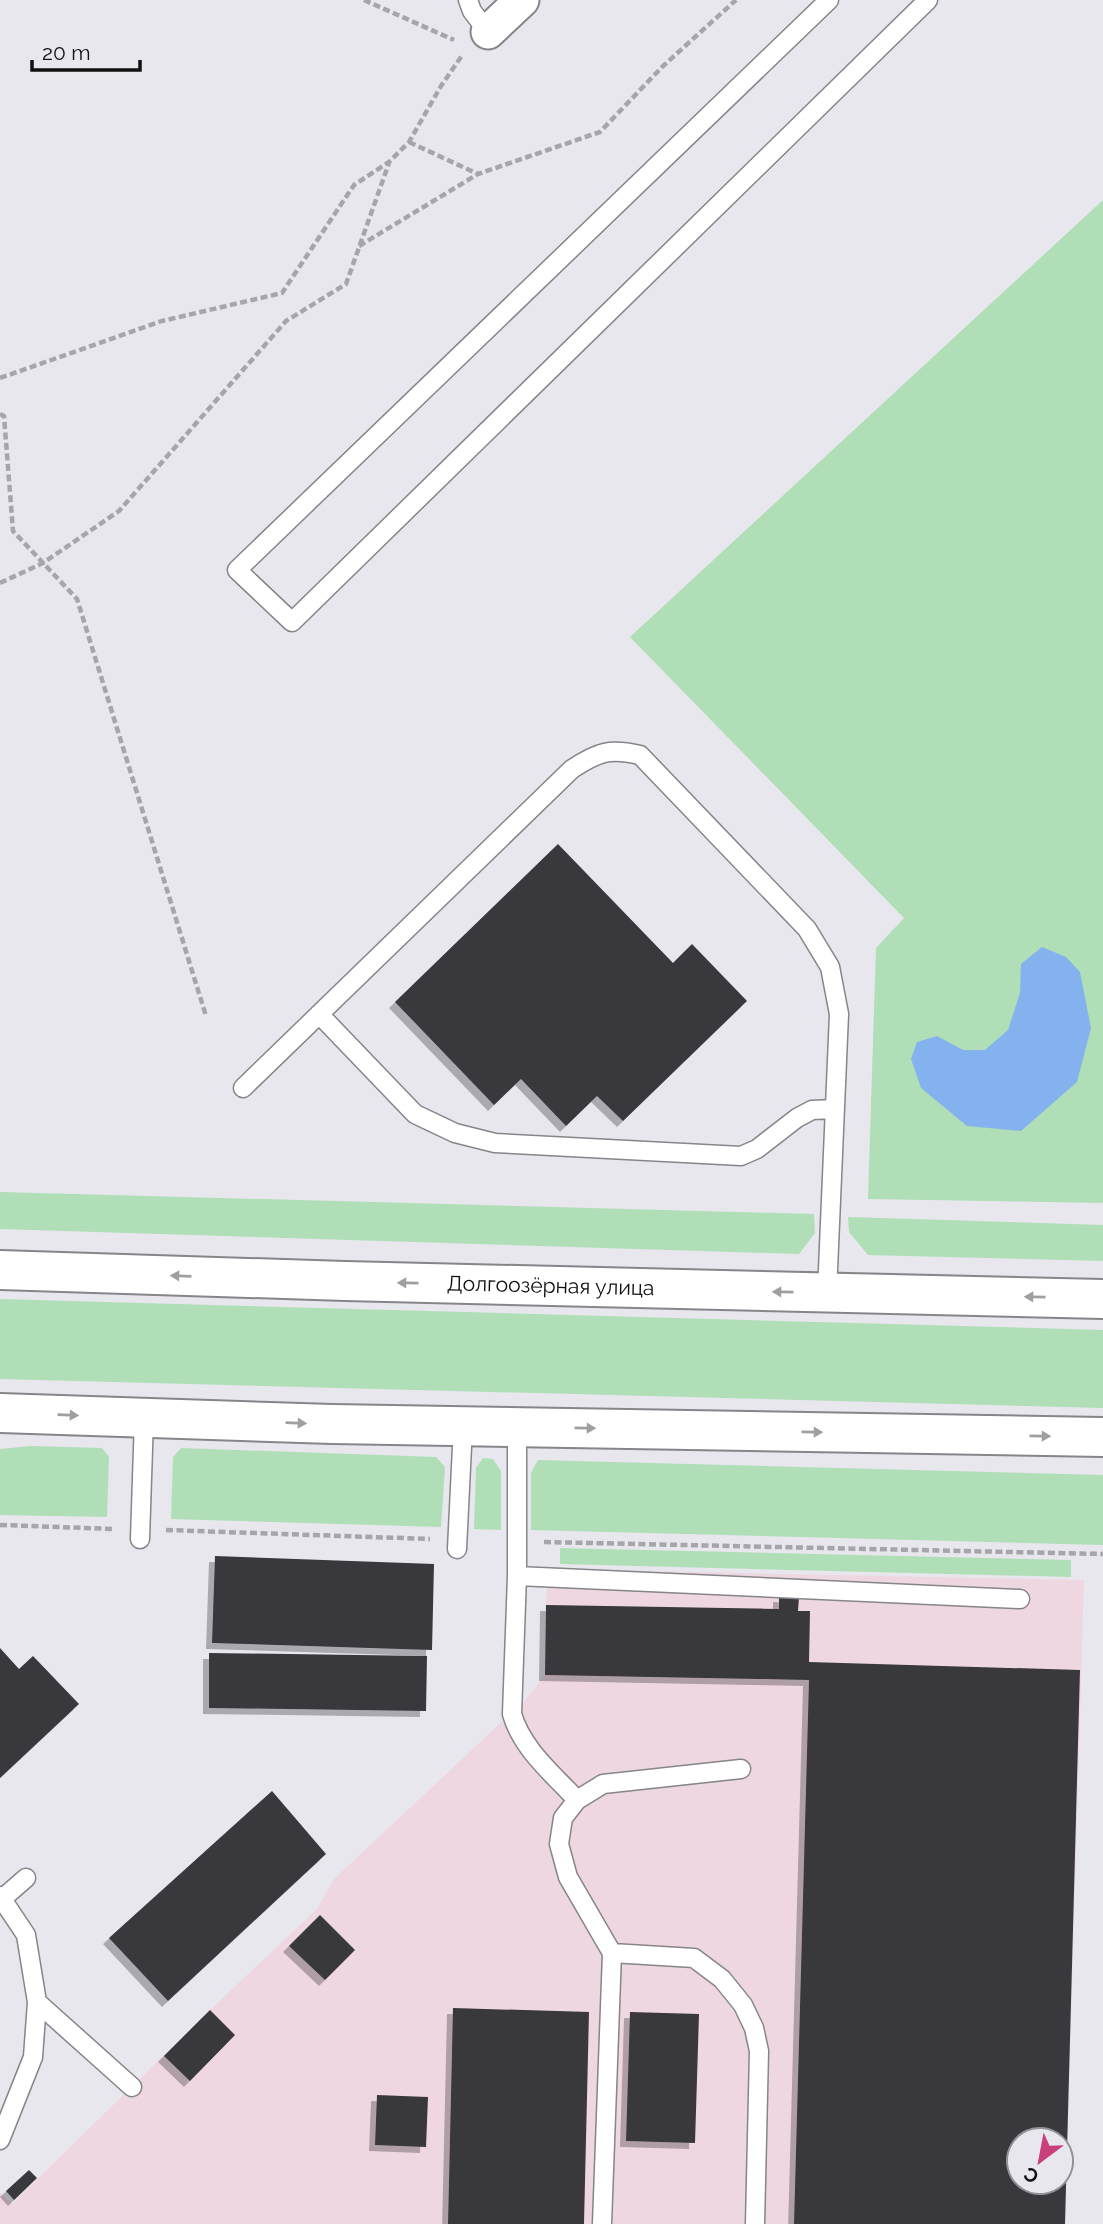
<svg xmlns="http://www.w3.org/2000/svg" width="1103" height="2224" font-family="Raleway,sans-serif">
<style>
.industrial{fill:#efd7e2;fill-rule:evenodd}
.green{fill:#b0deb6}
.water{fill:#83b2ee}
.building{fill:#39383d;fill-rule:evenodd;filter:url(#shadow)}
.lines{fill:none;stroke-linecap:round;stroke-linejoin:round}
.service-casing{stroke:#85858a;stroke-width:21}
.minor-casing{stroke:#85858a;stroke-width:37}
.secondary-casing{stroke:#85858a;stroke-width:42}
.path{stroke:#a6a5aa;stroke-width:4.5;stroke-dasharray:7 3.5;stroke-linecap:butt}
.service{stroke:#fff;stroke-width:18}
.minor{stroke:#fff;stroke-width:33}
.secondary{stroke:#fff;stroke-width:38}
.oneway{fill:#9f9fa0}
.labels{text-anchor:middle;stroke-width:7;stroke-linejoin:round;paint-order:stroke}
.street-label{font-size:21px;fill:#100f11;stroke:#e8e7ee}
</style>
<defs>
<filter id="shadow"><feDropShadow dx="-6" dy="6" stdDeviation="0" flood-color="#0004"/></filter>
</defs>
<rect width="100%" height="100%" fill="#e8e7ee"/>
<!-- industrial -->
<path class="industrial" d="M547 1569 1084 1580 1065 2224H0V2192L12 2204 210 2010 317 1909 334 1879 526 1699 545 1675ZM1019 2140H1061V2182H1019Z"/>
<!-- green -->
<path class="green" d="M1103 200V1203L868 1199 876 948 904 918 630 637Z
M0 1192 814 1214 815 1233 799 1254 0 1229Z
M848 1217 1103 1225V1261L868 1255 849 1232Z
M0 1299 1103 1330V1408L0 1379Z
M31 1446 102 1448 109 1457 107 1517 0 1515V1449Z
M181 1448 436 1457 445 1467 441 1527 171 1519 173 1457Z
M483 1458 493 1459 501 1471V1530L474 1529 476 1468Z
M538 1460 1103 1475V1545L531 1530V1473Z
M560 1548 1071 1560V1577L560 1564Z"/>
<!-- water -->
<path class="water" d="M1042 947 1066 957 1080 972 1091 1028 1077 1082 1021 1131 967 1126 921 1088 911 1059 917 1042 937 1036 963 1050H985L1008 1030 1020 993 1021 964Z"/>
<!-- building -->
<path class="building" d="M558 844 673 963 692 944 747 1001 623 1121 597 1096 566 1126 521 1079 494 1105 395 1002Z
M215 1556 434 1564 432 1650 212 1643Z
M779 1596 799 1597 798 1611H810L809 1662 1080 1670 1065 2224H794L809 1680 545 1675 546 1605 779 1609ZM1019 2140H1061V2182H1019Z
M0 1648 19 1669 33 1656 79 1704 0 1778Z
M209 1653 427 1656 426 1711 209 1708Z
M272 1791 326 1854 168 2001 109 1938Z
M320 1915 355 1950 325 1980 289 1946Z
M453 2008 589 2012 584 2224H448Z
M210 2010 235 2035 190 2081 164 2056Z
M630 2012 699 2014 695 2143 626 2141Z
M377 2095 428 2097 426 2147 375 2145Z
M29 2170 37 2178 14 2200 6 2191Z"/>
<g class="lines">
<!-- service casing -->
<g class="service-casing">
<path id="service" d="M468 0 472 11 488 32
M829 0 237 570 292 622 928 0
M319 1014 415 1114 455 1133 495 1143 741 1156 757 1149 797 1118 812 1110 835 1109
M243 1088 572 769C598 752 609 748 640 755L807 929 830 967 839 1014 827 1293
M517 1427V1576L512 1714C522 1749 553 1774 577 1800
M140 1539 144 1418
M457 1549 463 1426
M517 1576 1020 1599
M0 1896 26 1935 37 2002 33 2057 0 2140
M3 1898 26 1878
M612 1953 694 1958 722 1979 743 2005 754 2028 759 2051 755 2224
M37 2002 132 2087
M602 2224 612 1953 568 1877 559 1844 563 1818 577 1800 603 1784 741 1769"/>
</g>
<!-- minor casing -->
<g class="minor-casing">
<path id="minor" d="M488 32 522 0"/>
</g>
<!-- secondary casing -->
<g class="secondary-casing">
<g id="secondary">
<path id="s1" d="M0 1270 345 1281 1103 1299"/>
<path d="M0 1413 332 1424 1103 1437"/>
</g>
</g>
<!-- path -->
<path class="path" d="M364 0 454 40
M409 142 478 174
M359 246 478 174 600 132 662 67 736 0
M0 378 162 321 282 293 354 185 389 162 409 142 441 86 463 54
M0 414 4 416 13 531 77 599 206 1016
M0 583 43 563 119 511 286 321 346 284 389 163
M0 1525 115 1529
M166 1530 430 1539
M544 1542 1103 1554"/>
<!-- service -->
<use href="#service" class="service"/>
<!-- minor -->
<use href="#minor" class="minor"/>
<!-- secondary -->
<use href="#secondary" class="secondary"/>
</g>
<!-- one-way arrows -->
<defs><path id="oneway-solid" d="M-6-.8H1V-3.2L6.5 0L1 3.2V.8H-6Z" transform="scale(1.75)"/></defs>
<g class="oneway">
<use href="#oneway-solid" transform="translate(181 1276) rotate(-178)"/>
<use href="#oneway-solid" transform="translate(408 1283) rotate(-179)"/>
<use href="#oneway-solid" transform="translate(783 1292) rotate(-179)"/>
<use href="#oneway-solid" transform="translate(1035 1297) rotate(-179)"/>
<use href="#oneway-solid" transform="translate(68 1415) rotate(2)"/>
<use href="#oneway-solid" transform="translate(296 1423) rotate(2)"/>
<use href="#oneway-solid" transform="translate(585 1428) rotate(1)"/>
<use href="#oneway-solid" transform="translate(812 1432) rotate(1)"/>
<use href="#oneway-solid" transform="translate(1040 1436) rotate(1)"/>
</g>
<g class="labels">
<!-- street labels -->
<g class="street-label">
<text dy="7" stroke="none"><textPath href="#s1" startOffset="551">Долгоозёрная улица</textPath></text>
</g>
</g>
<!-- north arrow -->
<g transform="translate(1040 2161) rotate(212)"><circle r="33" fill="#e8e7ee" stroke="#929196" stroke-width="2"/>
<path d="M0-5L12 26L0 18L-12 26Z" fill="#c93f79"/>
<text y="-10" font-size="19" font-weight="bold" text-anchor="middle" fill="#100f11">С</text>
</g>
<!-- scale -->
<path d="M32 60v10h108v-10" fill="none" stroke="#100f11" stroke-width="3.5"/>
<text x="42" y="60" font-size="21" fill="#100f11" stroke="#e8e7ee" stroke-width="5" paint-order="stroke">20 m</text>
</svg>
